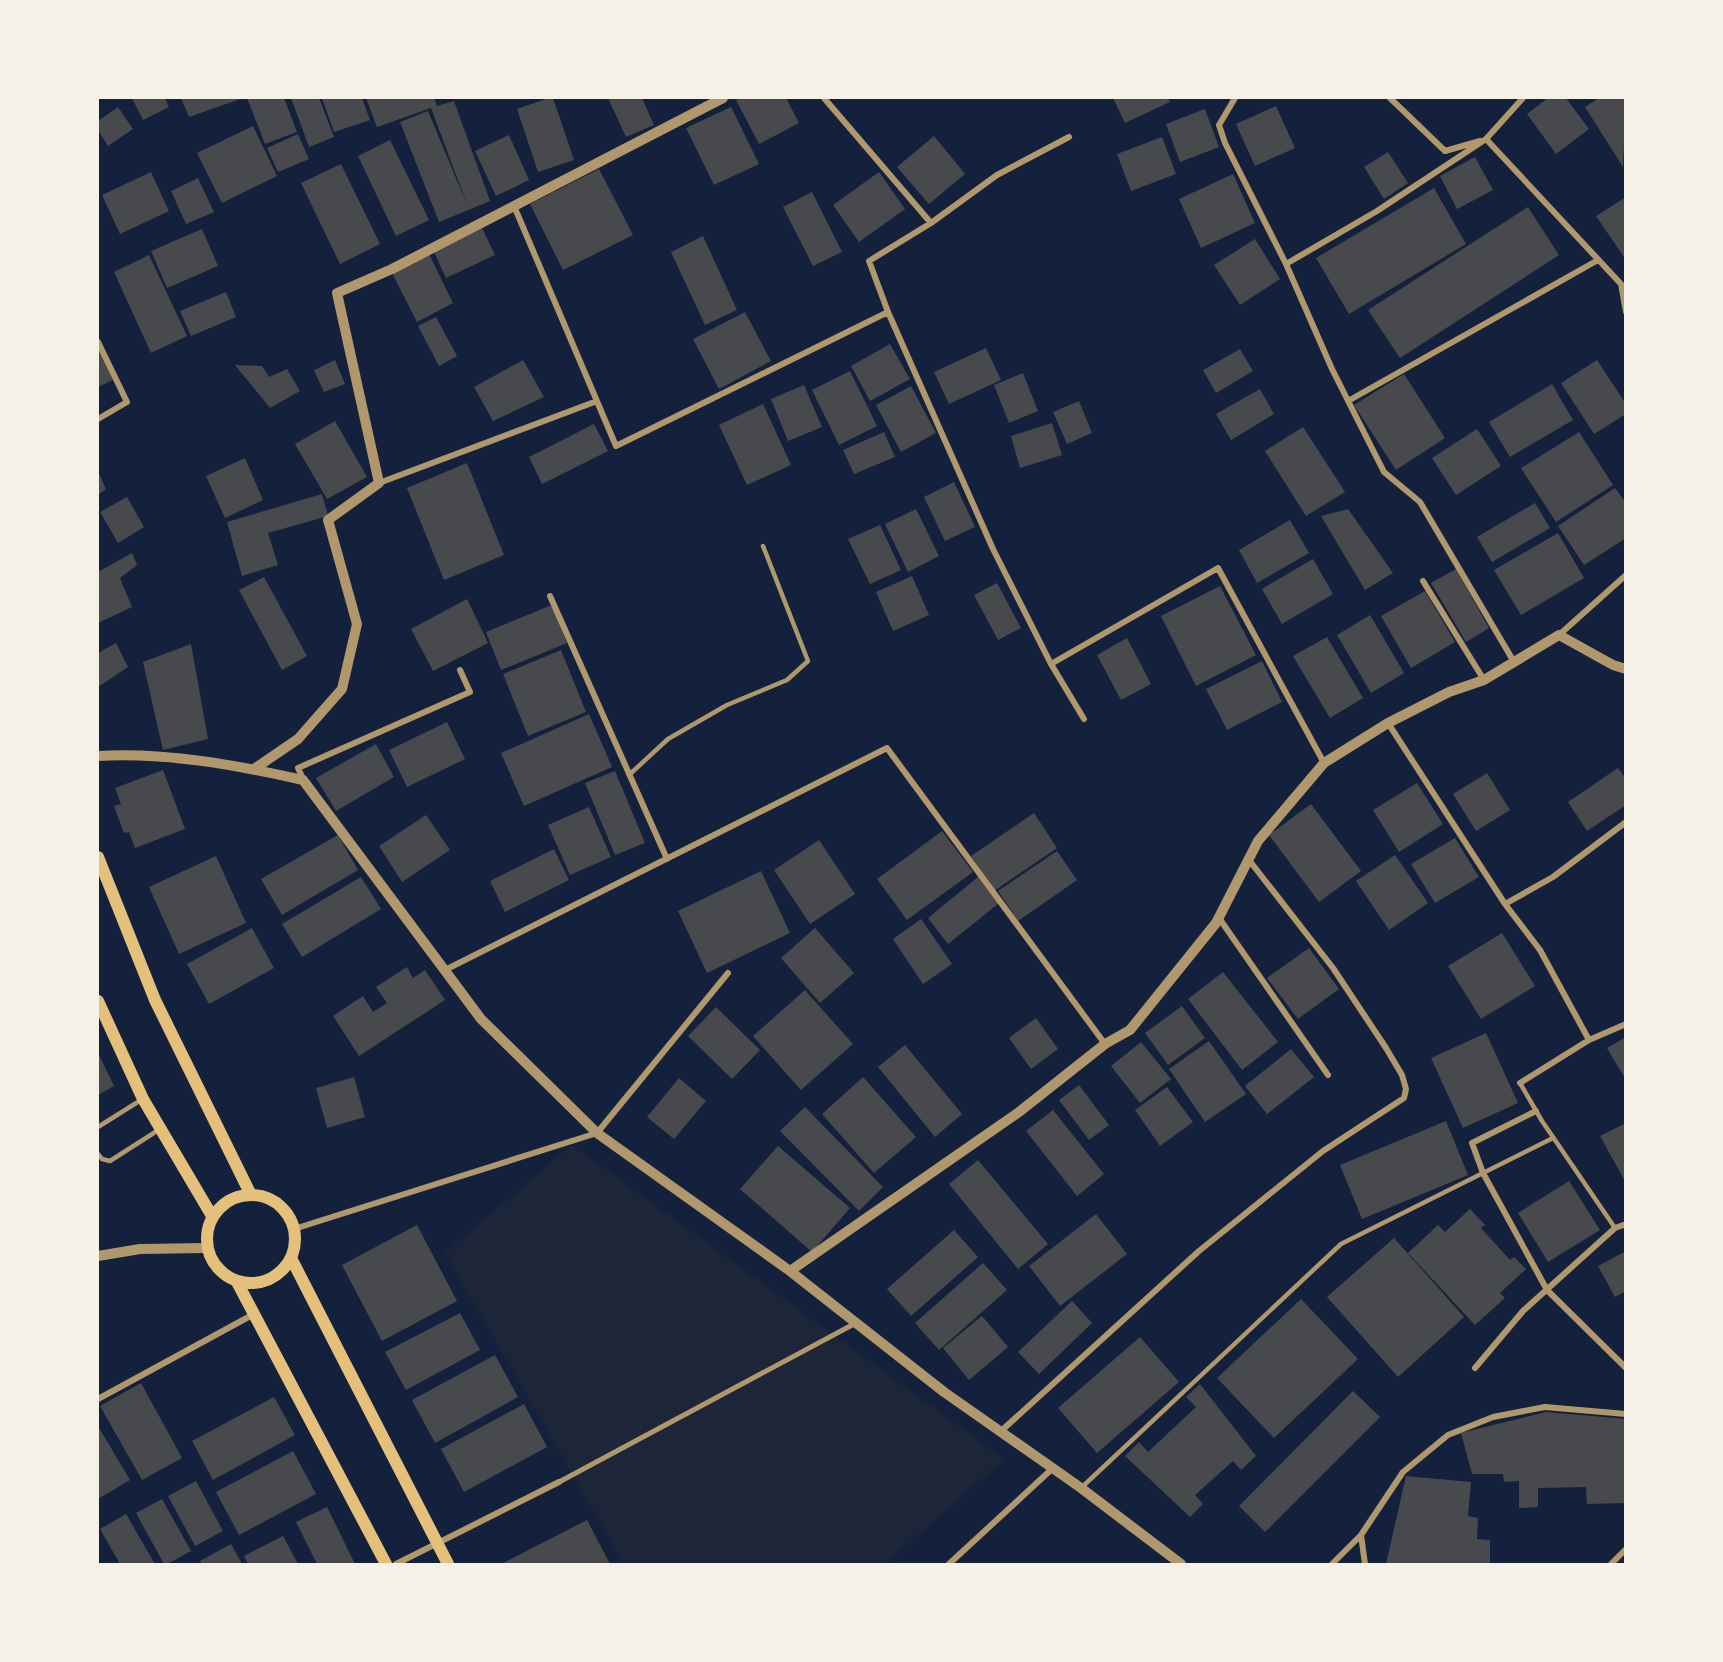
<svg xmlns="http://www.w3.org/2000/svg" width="1723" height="1662" font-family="'Nunito Sans',sans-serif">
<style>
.green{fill:#1d2539}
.building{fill:#48494c}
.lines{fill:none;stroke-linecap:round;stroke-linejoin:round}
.service{stroke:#b1986c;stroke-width:4.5}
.pedestrian{stroke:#b1986c;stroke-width:5}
.minor{stroke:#b1986c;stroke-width:6}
.tertiary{stroke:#b1986c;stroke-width:10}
.secondary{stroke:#e5c07b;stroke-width:12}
</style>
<rect width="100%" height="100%" fill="#14213d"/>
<!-- green -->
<path class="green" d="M572 1145 1004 1459 885 1564H624L445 1253Z"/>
<!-- building -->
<path class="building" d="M132 98H165L169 107 143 120Z
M181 98H243L189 117Z
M247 98H284L297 132 265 144Z
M291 98H319L334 137 309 147Z
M322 98H362L370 120 334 132Z
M366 98H434L437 106 454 101 490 201 439 222 400 122 428 111 468 207 431 108 377 127Z
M549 98H553L574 160 538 172 517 109Z
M608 98H642L654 125 626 137Z
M740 98H786L799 123 759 144 736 100Z
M1113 98H1168L1170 102 1125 123Z
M1548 98H1566L1589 129 1556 154 1527 114Z
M1599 98H1626L1623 167 1585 107Z
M1276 106 1295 148 1255 166 1236 124Z
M118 107 133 129 108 146 98 130V121Z
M731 107 759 164 714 185 686 128Z
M1205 109 1219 147 1180 162 1166 124Z
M253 126 277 176 222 203 197 153Z
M298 134 309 159 278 172 267 148Z
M509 135 529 180 496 196 475 151Z
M934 136 965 174 929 204 897 167Z
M1162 137 1176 174 1131 191 1117 154Z
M390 140 429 220 396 236 358 156Z
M1388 152 1408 183 1384 199 1364 167Z
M1475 157 1493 190 1457 209 1440 176Z
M341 164 380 244 340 264 301 183Z
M599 169 633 235 563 270 530 204Z
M151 172 169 211 120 234 102 195Z
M879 172 905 209 859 242 833 205Z
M1233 174 1255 223 1201 248 1179 199Z
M198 178 214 212 186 224 171 191Z
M1434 188 1466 244 1349 314 1316 258Z
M812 192 842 252 813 266 783 207Z
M1626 197V260L1596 216Z
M1528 207 1559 255 1400 358 1368 310Z
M482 228 495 255 446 278 433 250Z
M202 229 218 266 167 288 151 251Z
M703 236 737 310 705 325 671 252Z
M1255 239 1280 279 1240 305 1214 265Z
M429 254 453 303 417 322 392 273Z
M149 255 187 336 151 353 114 272Z
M226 292 236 317 191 336 180 311Z
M745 312 771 361 719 389 693 339Z
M436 317 457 356 439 366 418 326Z
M890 344 910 379 870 401 851 366Z
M986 348 1001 380 949 404 934 372Z
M1240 349 1253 371 1216 393 1203 370Z
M101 351 113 380 98 387V352Z
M335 360 345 384 324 392 314 370Z
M523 360 544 397 493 421 474 387Z
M1597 360 1626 404V414L1594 434 1561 383Z
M235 365 262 366 269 377 287 369 300 391 270 408Z
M850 371 877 426 839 445 812 390Z
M1023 373 1038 411 1009 423 994 385Z
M1404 374 1445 438 1396 470 1354 405Z
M1552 384 1573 420 1510 457 1489 422Z
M804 385 822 427 788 441 771 399Z
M911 386 936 433 901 452 876 405Z
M1260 389 1274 414 1231 440 1216 414Z
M1079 401 1092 433 1067 444 1053 412Z
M763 404 791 465 747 485 719 425Z
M335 421 367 477 327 499 295 444Z
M1052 423 1062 455 1020 468 1011 436Z
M594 424 608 451 542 484 529 457Z
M1303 427 1345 492 1306 516 1265 451Z
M1477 429 1501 466 1456 495 1432 458Z
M884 432 895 457 854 474 843 450Z
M1579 432 1613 485 1556 522 1521 468Z
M245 458 263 500 225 518 206 476Z
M467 463 504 555 444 580 407 488Z
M98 471 106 489 98 495Z
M954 482 975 527 945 541 924 497Z
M1615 488 1626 503V538L1584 565 1558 526Z
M322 494 328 516 268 533 278 565 242 576 227 522Z
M127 497 144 527 118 543 100 512Z
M1535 503 1550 528 1492 562 1477 537Z
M916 509 939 556 908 572 885 524Z
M1348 509 1393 573 1365 590 1321 516Z
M1290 520 1309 553 1257 583 1239 550Z
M880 525 901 570 870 584 848 539Z
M1558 533 1584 578 1521 615 1494 570Z
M132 553 137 565 120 578 132 607 98 623V572Z
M1313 559 1333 594 1282 624 1262 589Z
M1456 569 1489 628 1466 642 1431 583Z
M912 576 929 615 893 631 876 592Z
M264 577 307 656 282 670 239 590Z
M997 583 1021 628 998 640 974 595Z
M1220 586 1256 655 1196 686 1161 616Z
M1425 591 1455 642 1411 668 1381 616Z
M467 599 488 643 433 671 411 629Z
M552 605 567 643 501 670 486 632Z
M1370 615 1404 673 1371 693 1337 635Z
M1327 637 1363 698 1330 718 1293 656Z
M1127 638 1151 684 1121 700 1097 655Z
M116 643 128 667 98 687V653Z
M191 644 208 739 163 750 143 662Z
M561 650 586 712 528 736 503 674Z
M1262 661 1282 702 1227 730 1206 689Z
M589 714 612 767 524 806 501 753Z
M447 722 465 759 407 787 389 750Z
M376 744 394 777 336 811 316 778Z
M1618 768 1626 779V805L1587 831 1568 802Z
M163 770 185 829 135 848 129 832 124 833 114 806 121 804 115 788Z
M615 771 645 843 615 855 585 783Z
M1487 773 1510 810 1476 831 1453 794Z
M1417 783 1443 824 1399 852 1373 810Z
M1311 804 1361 871 1319 902 1269 835Z
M589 807 611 857 570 875 548 825Z
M1034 813 1057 848 994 891 971 856Z
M426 815 450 850 402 882 379 846Z
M942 831 973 872 907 920 877 879Z
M338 835 358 870 282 915 261 879Z
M1455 838 1479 877 1435 903 1411 864Z
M819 840 855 894 810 924 774 870Z
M554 849 569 880 505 912 490 881Z
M1057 851 1077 880 1018 921 998 891Z
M1395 855 1428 903 1389 930 1356 881Z
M216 856 246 923 179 954 149 887Z
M761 871 790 933 707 973 678 911Z
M361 877 381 909 302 957 282 924Z
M978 877 999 903 948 944 928 918Z
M921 919 952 964 923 984 893 939Z
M252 928 274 968 209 1004 187 964Z
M815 928 854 973 820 1003 781 958Z
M1502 933 1535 986 1481 1019 1448 966Z
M1309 948 1339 989 1298 1019 1267 978Z
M407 967 413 978 425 970 445 1000 359 1056 333 1016 363 996 373 1012 387 1003 376 987Z
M1223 972 1278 1042 1242 1070 1188 999Z
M805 990 853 1044 801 1090 753 1036Z
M1182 1006 1205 1038 1168 1065 1145 1033Z
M716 1007 760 1050 732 1079 688 1036Z
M1036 1018 1058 1049 1031 1069 1009 1038Z
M1486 1033 1518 1103 1463 1128 1431 1058Z
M1626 1037V1080L1607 1048Z
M1209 1041 1246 1094 1205 1122 1169 1069Z
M1141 1042 1171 1079 1140 1103 1111 1066Z
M905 1045 962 1114 935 1137 878 1067Z
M1291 1049 1314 1077 1267 1114 1245 1086Z
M98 1053 114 1086 98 1095Z
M354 1077 365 1117 327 1128 316 1088Z
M863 1077 916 1137 874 1173 822 1114Z
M679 1078 706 1101 674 1139 647 1117Z
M1079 1085 1109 1125 1089 1140 1059 1100Z
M1167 1087 1193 1122 1160 1146 1135 1110Z
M805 1107 883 1187 859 1211 780 1131Z
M1053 1110 1104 1174 1077 1196 1026 1131Z
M1446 1121 1468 1175 1362 1219 1340 1165Z
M1626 1123V1183L1600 1136Z
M778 1146 850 1208 812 1252 740 1189Z
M978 1160 1048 1244 1018 1269 949 1184Z
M1569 1181 1600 1230 1548 1262 1518 1213Z
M1470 1209 1485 1225 1481 1228 1510 1260 1514 1257 1526 1269 1500 1293 1505 1298 1475 1325 1408 1253 1438 1225 1445 1232Z
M1096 1214 1127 1254 1060 1306 1029 1266Z
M417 1225 457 1301 382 1341 342 1265Z
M954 1230 978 1257 911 1316 887 1289Z
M1394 1238 1464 1317 1398 1377 1327 1297Z
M1626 1251V1291L1615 1297 1598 1266Z
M983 1263 1007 1290 939 1350 915 1323Z
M1301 1299 1358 1359 1274 1438 1217 1378Z
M1072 1301 1092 1323 1039 1374 1018 1352Z
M460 1313 480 1350 406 1390 385 1352Z
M982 1316 1008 1347 969 1380 943 1348Z
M1140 1337 1179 1382 1097 1453 1058 1408Z
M495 1355 518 1397 435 1443 412 1400Z
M141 1383 182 1458 142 1480 100 1406Z
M1200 1384 1256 1456 1241 1470 1233 1461 1195 1495 1203 1504 1190 1517 1125 1456 1139 1442 1148 1452 1196 1407 1186 1397Z
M1353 1391 1380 1417 1265 1532 1239 1506Z
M274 1397 295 1435 213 1480 192 1441Z
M524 1404 547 1447 464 1492 441 1449Z
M1546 1412 1626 1419V1503L1587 1504 1586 1487 1538 1488V1507L1519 1508V1481L1504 1482 1503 1474H1472L1461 1433Z
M98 1426 130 1480 98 1499Z
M293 1451 316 1494 239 1535 216 1492Z
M1406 1476 1471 1482 1468 1516 1478 1518 1477 1539 1490 1540V1564H1386Z
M196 1481 223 1531 195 1546 168 1496Z
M162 1499 191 1551 167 1564H164L136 1513Z
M327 1507 355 1564H317L296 1522Z
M126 1514 155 1564H120L100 1529Z
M587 1520 610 1564H501Z
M283 1536 298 1564H248L244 1556Z
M231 1544 242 1564H202L200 1561Z"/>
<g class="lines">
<!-- service -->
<path class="service" d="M629 775 668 739 727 705 787 680 808 661 763 546
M1520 1083 1542 1121 1615 1228
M98 1127 141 1100
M98 1154 102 1159 110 1161 160 1129
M1081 1488 1341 1244 1553 1138"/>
<!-- pedestrian -->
<path class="pedestrian" d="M559 1482 854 1324"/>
<!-- minor -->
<path class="minor" d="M824 98 931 223
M1235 98 1219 125 1225 143 1286 264 1332 369 1384 472 1420 502 1514 662
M1390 98 1445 151 1480 141
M1069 137 997 175 931 223 869 261 888 312 993 549 1051 664 1084 719
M1486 139 1621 284
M514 206 616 446 888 312
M1286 264 1377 211 1486 139 1523 98
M1621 284 1626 312
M98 342 127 402 98 419
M1348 401 1598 260
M379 483 597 401
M1423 581 1484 680
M550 596 667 859
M1559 635 1626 575
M1051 664 1218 568 1324 763
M1388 723 1505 904 1540 950 1589 1040
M304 781 298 768 470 692 460 670
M1505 904 1553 877 1626 822
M1219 918 1328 1075
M445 970 887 748 1105 1044
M1520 1083 1589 1040 1626 1024
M1536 1111 1472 1143 1483 1173 1547 1290 1626 1368
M294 1229 597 1133 728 973
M1475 1368 1523 1311 1615 1228 1626 1224
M98 1399 254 1314
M1000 1432 1199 1251 1323 1151 1404 1098 1406 1089 1402 1075 1386 1048 1333 968 1249 860
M1361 1535 1365 1564
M396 1564 559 1482
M949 1564 1053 1468
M1332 1564 1361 1535 1403 1472 1448 1435 1493 1417 1545 1407 1626 1414
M1611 1564 1626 1549"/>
<!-- tertiary -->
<path class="tertiary" d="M98 756C166 752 236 765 303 780L481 1019 597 1133 790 1271 944 1392 1081 1488 1181 1564
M254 769 298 739 342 689 357 624 328 520 379 483 337 293 392 269 723 98
M98 1256 140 1249 206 1248
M790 1271 1019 1112 1105 1044 1130 1030 1216 923 1258 841 1324 763 1388 723 1449 692 1484 680 1559 635 1613 665 1626 669"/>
<!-- secondary -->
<path class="secondary" d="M98 857 155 1000 251 1195
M98 1001 143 1099 212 1216
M207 1239a44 44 0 1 1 88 0a44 44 0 1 1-88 0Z
M291 1258 448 1564
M237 1282 386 1564"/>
</g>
<!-- border -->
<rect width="1723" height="1662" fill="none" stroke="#f6f1e7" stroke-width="198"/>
</svg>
